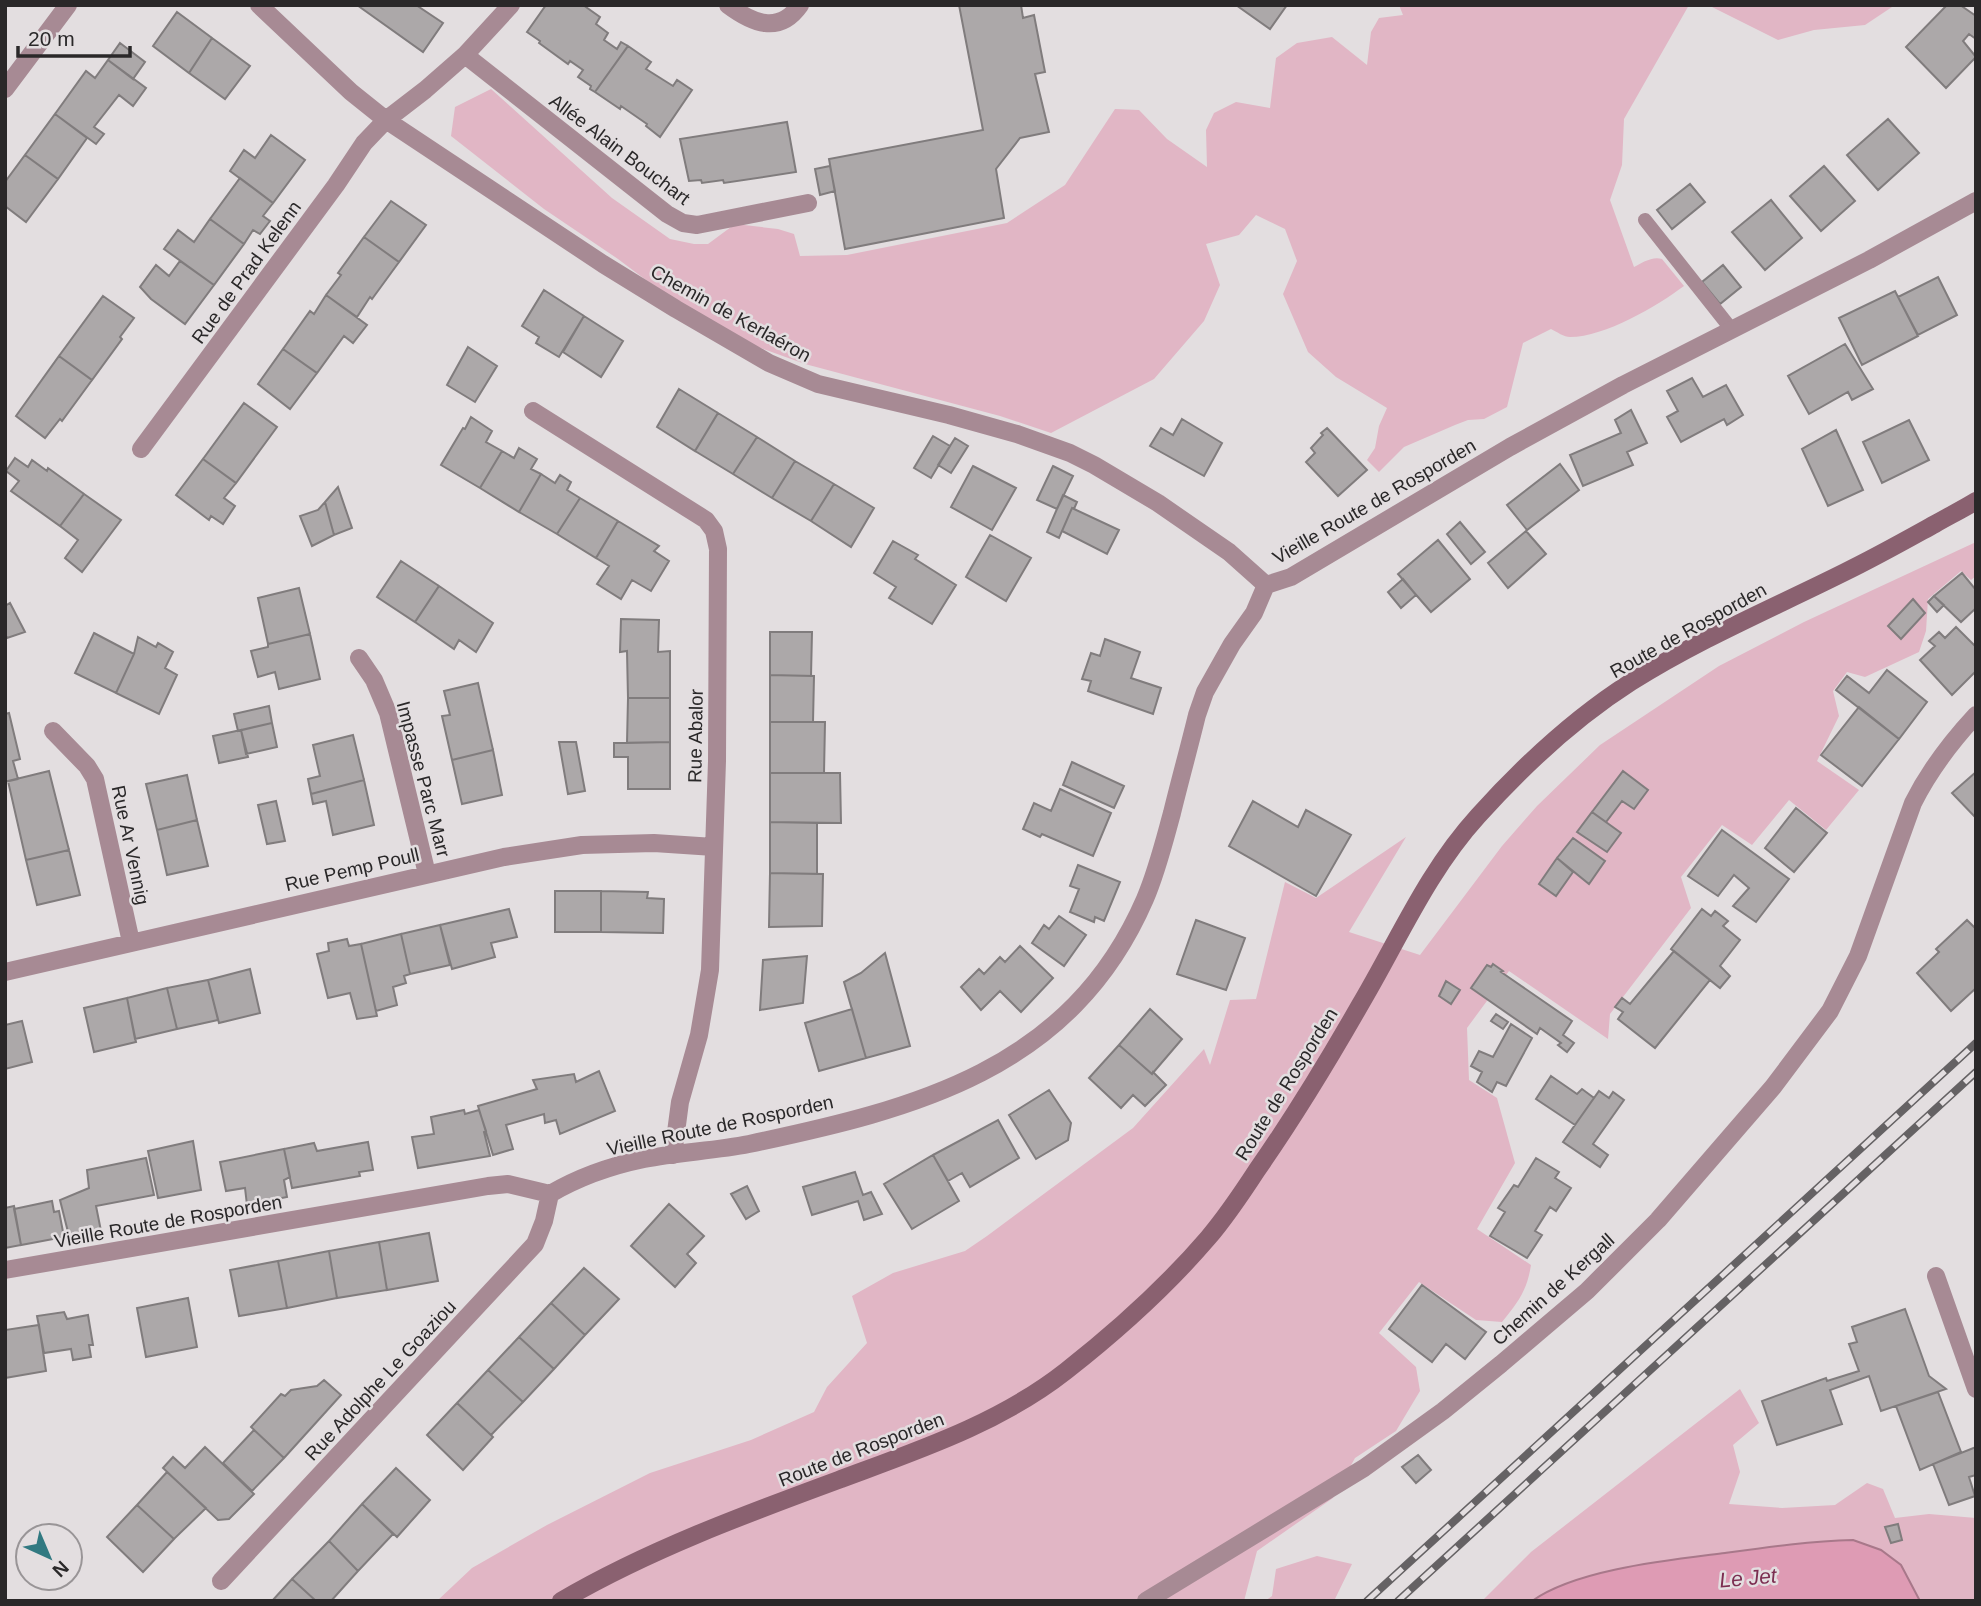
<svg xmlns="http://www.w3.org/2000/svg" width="1981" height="1606" font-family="Helvetica,sans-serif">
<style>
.green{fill:#e1b6c5}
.water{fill:#de9bb4;stroke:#a8788a;stroke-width:2}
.building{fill:#aca8a9;stroke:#807c7d;stroke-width:2}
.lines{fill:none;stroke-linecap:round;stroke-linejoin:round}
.service{stroke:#a78a94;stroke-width:14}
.minor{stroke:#a78a94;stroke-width:18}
.secondary{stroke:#8a6170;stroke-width:18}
.rail-casing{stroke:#656264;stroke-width:8}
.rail{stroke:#e3dee0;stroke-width:5;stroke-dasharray:16;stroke-linecap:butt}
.labels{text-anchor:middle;stroke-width:5;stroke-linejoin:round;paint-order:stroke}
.street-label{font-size:19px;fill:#2a2829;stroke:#e3dee0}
.water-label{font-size:21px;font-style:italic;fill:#7c2e51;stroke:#e3dee0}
</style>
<rect width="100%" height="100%" fill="#e3dee0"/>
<!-- green -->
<path class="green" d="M1399 5H1689L1624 119 1622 165 1610 200 1634 267C1642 263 1652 256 1662 259L1684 286C1657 306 1605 337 1570 337 1564 337 1557 332 1551 329L1523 343 1507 407 1484 419 1468 420 1455 425 1404 447 1379 472 1367 460 1375 448 1379 426 1387 408 1336 377 1308 352 1283 294 1297 261 1285 229 1256 215 1239 235 1206 244 1220 285 1204 321 1154 379 1051 433 1000 416 805 364 747 343 682 307 618 259 544 209 451 136 455 107 491 89 612 198 670 239 694 244H708L735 224 778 229 794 234 800 256 847 255 1007 223 1065 185 1115 109 1139 110 1167 139 1207 167 1206 130 1214 113 1236 102 1270 108 1276 58 1297 43 1332 37 1367 65 1371 32 1379 18 1403 15Z
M1708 5H1895L1865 25 1814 30 1778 40Z
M1976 542V576L1971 580 1961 571 1928 599 1926 631 1919 652 1865 677 1847 672 1833 691 1839 716 1817 761 1859 790 1826 830 1789 800 1752 845 1722 825 1681 877 1691 908 1610 1014 1608 1039 1509 971 1467 1028 1469 1080 1497 1098 1515 1163 1477 1229 1531 1265C1527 1291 1518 1302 1502 1322L1476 1320 1419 1282 1379 1333 1416 1367 1420 1391 1396 1431 1355 1458 1333 1498 1257 1551 1244 1601H437L472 1568 547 1525 650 1473 751 1440 814 1412 827 1387 867 1343 852 1296 893 1273 965 1251 987 1236 1133 1128 1204 1049 1210 1065 1230 1000 1256 999 1285 882 1316 898 1406 837 1349 932 1420 955 1502 846 1537 806 1600 745 1719 666 1804 622Z
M1740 1389 1759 1423 1733 1445 1740 1472 1729 1504 1782 1508 1835 1505 1867 1483 1883 1489 1895 1518 1929 1514 1976 1518V1601H1482L1531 1552Z
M1317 1556 1352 1564 1334 1601H1265L1272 1596 1276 1569Z"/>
<!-- water -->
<path class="water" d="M1853 1540 1881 1550 1901 1565 1920 1601H1532C1577 1569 1670 1560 1725 1553 1768 1547 1810 1541 1853 1540Z"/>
<!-- building -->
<path class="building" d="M357 5H416L443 23 423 52Z
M546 5H583L600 17 596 24 608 33 604 40 617 49 621 42 628 46 595 92 590 89 591 86 578 77 583 70 570 61 568 64 539 43 540 41 527 32Z
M959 5H1021L1023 18 1034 15 1045 72 1035 74 1049 132 1020 138 996 169 1004 218 845 249 829 159 983 130Z
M1236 5H1287L1270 29Z
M1947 5H1960L1976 16V39L1969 34 1963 41 1976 57 1946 88 1906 47Z
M177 12 212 38 189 73 153 46Z
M212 38 250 66 225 99 189 73Z
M120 43 145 62 133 79 108 60Z
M628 46 651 62 646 69 673 86 677 80 692 90 660 137 646 126 647 124 621 106 620 109 595 92Z
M108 60 146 88 133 106 119 95 94 127 104 134 96 144 55 114 86 71 95 78Z
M55 114 87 138 58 179 25 155Z
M1888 119 1919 153 1878 190 1847 155Z
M787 122 796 172 724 183 723 180 702 183 701 180 689 181 680 139Z
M271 135 305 160 273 203 230 171 244 150 255 158Z
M25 155 58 179 26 222 5 206V182Z
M830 166 835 191 820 195 815 169Z
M1824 166 1855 201 1821 231 1790 196Z
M240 178 273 203 263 216 270 221 260 234 253 230 244 244 210 219Z
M1690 184 1705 202 1672 229 1657 210Z
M1771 200 1802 238 1765 270 1732 232Z
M391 201 426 225 399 262 364 237Z
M210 219 244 244 214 285 164 249 178 230 194 242Z
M364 237 399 262 372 299 370 297 357 317 326 295 341 275 338 273Z
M180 261 214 285 185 324 151 299 140 287 156 265 169 276Z
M1723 265 1741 287 1720 304 1702 282Z
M1938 277 1957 315 1918 335 1898 297Z
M544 290 584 316 559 357 536 343 539 337 522 326Z
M1895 291 1918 336 1862 365 1839 318Z
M326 295 367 325 353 343 344 336 317 373 283 349 310 311 314 314Z
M103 296 134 318 120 337 122 339 92 380 59 356Z
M584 316 623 341 601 377 563 352Z
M1845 344 1873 389 1852 400 1848 392 1809 414 1788 376Z
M468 347 497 366 475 402 447 385Z
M283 349 317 373 290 409 258 384Z
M59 356 92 380 62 421 60 419 45 438 16 416Z
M1692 378 1703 397 1726 385 1743 415 1727 425 1724 419 1681 442 1667 417 1678 411 1667 391Z
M679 389 718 413 695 451 657 427Z
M244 403 277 427 236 483 203 459Z
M1631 410 1647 443 1627 452 1633 465 1583 486 1570 455 1621 433 1615 420Z
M718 413 757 437 733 474 695 451Z
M471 417 492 431 486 442 502 451 480 488 441 465 463 428 465 429Z
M1182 419 1222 443 1204 476 1150 446 1161 428 1173 435Z
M1909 420 1929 460 1882 483 1863 442Z
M1327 428 1367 470 1338 496 1306 462 1315 453 1311 448 1323 435 1321 433Z
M1836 430 1863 490 1828 506 1802 449Z
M933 436 950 446 931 478 914 468Z
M757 437 795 461 772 498 733 474Z
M955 438 968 446 951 473 938 465Z
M519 448 537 459 531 469 541 474 519 512 480 488 502 451 514 458Z
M15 458 28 467 32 460 47 471 48 468 84 494 60 526 11 491 19 481 6 471Z
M203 459 236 483 224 498 235 506 223 524 211 516 209 520 176 495Z
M795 461 834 484 811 521 772 498Z
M1560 464 1579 490 1527 530 1507 505Z
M973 466 1016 488 992 530 951 507Z
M1053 466 1073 476 1057 509 1037 500Z
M541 474 555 483 560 475 571 482 567 490 580 498 557 534 519 512Z
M834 484 874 508 851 547 811 521Z
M338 487 352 528 334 535 325 502Z
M84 494 121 520 82 572 65 558 78 540 60 526Z
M1063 495 1077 502 1074 509 1072 508 1059 538 1047 532Z
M580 498 618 521 596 558 557 534Z
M325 502 334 535 312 546 300 516 318 510Z
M1072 508 1119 530 1107 554 1062 531Z
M618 521 659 546 654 551 669 561 651 591 632 580 621 599 597 584 609 566 596 558Z
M1460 522 1485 552 1471 564 1447 534Z
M1526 531 1546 554 1508 588 1488 563Z
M990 535 1031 558 1006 601 966 577Z
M1438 540 1470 579 1431 612 1398 574Z
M893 541 918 555 915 559 956 585 932 624 889 598 896 587 874 573Z
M401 561 439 586 415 622 377 597Z
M1962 573 1976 590V608L1961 622 1934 596Z
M1403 579 1416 595 1401 608 1388 592Z
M439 586 493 623 476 652 459 640 454 649 415 622Z
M299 588 310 634 268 644 258 598Z
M1934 596 1944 605 1937 612 1928 602Z
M1913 599 1925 613 1901 639 1888 626Z
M10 603 25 632 7 638 5 634V606Z
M621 619 659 620 658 652 670 651V698H628L627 651 620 652Z
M1956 627 1976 647V671L1952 695 1920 660 1935 646 1929 641 1939 632 1945 638Z
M770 632H812L811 676 770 675Z
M94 633 134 654 116 693 75 673Z
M310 634 320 679 279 689 275 672 258 677 251 651 268 647V644Z
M138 637 156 647 158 643 173 652 165 668 177 675 159 714 116 693 134 654Z
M1105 639 1140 652 1131 678 1161 688 1153 714 1088 691 1091 681 1082 679 1091 653 1100 656Z
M1887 670 1927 702 1899 739 1836 690 1847 676 1869 693Z
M770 675 814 676 813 722H770Z
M478 683 493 750 452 760 442 716 450 715 444 691Z
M628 698H670V742L627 743Z
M269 706 272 723 238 731 234 714Z
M1859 707 1899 739 1862 786 1821 755Z
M9 713 20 759 13 761 18 779 5 782V714Z
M770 722H825L824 773H770Z
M272 723 277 747 246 754 241 730Z
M241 730 248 757 219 763 213 736Z
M353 735 364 780 311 794 308 779 320 776 313 745Z
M559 742H576L585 791 568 794Z
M670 742V789H628V757H614V743Z
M493 750 502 795 462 804 452 760Z
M1072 762 1124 786 1114 808 1063 785Z
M49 771 69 850 26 860 8 781Z
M1623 771 1648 790 1634 809 1622 801 1606 822 1592 812Z
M1976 772V818L1952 793Z
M770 773H840L841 823 770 822Z
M187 775 197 820 157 830 146 784Z
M364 780 374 825 333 835 326 801 313 804 311 794Z
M1060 789 1111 813 1093 856 1042 834 1040 837 1023 829 1034 803 1051 811Z
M276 801 285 841 267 844 258 805Z
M1253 801 1298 827 1306 810 1351 835 1316 896 1229 846Z
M1796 808 1827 833 1794 872 1765 848Z
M1592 812 1621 833 1607 852 1577 832Z
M197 820 208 866 167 875 157 830Z
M770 822 817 823V874L770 873Z
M1722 830 1789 879 1756 922 1733 906 1749 888 1734 875 1718 896 1688 876Z
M1573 838 1605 861 1589 884 1557 858Z
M69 850 80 895 37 905 26 860Z
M1557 858 1573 872 1556 896 1539 884Z
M1078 865 1120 882 1104 921 1095 917 1094 922 1070 912 1079 889 1070 886Z
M770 873 823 874 822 926 769 927Z
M555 891H601V932H555Z
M601 891 648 892 647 898 664 899 663 933 601 932Z
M509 909 517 937 491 943 495 957 452 969 440 925Z
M1702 909 1711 916 1715 911 1728 921 1723 926 1740 940 1720 966 1730 976 1720 988 1671 949Z
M1059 916 1086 935 1064 966 1032 943 1044 925 1049 929Z
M1196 920 1245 938 1226 990 1177 974Z
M1967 920 1976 929V988L1951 1011 1917 973 1939 952 1936 949Z
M440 925 450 965 410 974 401 934Z
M401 934 410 974 404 976 406 983 393 987 397 1005 376 1011 361 944Z
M347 939 349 946 361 944 377 1016 357 1019 350 993 328 998 317 954 329 951 328 943Z
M1020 946 1053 978 1021 1012 1000 991 981 1010 961 987 979 969 984 974 1000 957 1005 962Z
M1674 951 1710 980 1655 1048 1618 1019 1623 1012 1615 1007 1622 998 1630 1004Z
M885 953 910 1046 866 1058 844 982 861 973Z
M807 956 803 1003 760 1010 763 960Z
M1493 964 1503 971 1501 972 1572 1021 1563 1035 1574 1043 1567 1052 1558 1045 1561 1043 1540 1028 1537 1034 1471 988 1487 965 1491 967Z
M250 969 260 1013 219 1023 208 980Z
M208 980 218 1020 177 1029 167 988Z
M1446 981 1460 990 1451 1004 1439 996Z
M167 988 177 1029 135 1039 127 998Z
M127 998 136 1042 94 1052 84 1008Z
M852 1009 866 1058 819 1071 805 1023Z
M1150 1009 1182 1039 1152 1074 1119 1045Z
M1496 1014 1508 1022 1503 1029 1491 1021Z
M22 1021 32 1062 5 1069V1025Z
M1511 1024 1532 1038 1506 1086 1497 1082 1492 1092 1477 1082 1482 1072 1471 1066 1479 1051 1493 1057Z
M1119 1045 1152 1074 1153 1072 1166 1085 1145 1106 1133 1095 1121 1108 1089 1078Z
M599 1071 615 1111 560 1134 556 1120 545 1123 544 1114 506 1125 513 1149 493 1155 478 1106 537 1089 533 1080 574 1074 576 1082Z
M1551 1076 1577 1094 1582 1089 1594 1098 1575 1125 1536 1099Z
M1049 1090 1071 1123 1068 1140 1036 1159 1009 1115Z
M1599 1091 1609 1098 1613 1092 1624 1100 1593 1144 1608 1155 1600 1167 1563 1142Z
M464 1110 465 1114 479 1110 486 1131 484 1132 490 1156 418 1168 412 1137 434 1134 431 1117Z
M998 1120 1019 1158 970 1187 962 1173 948 1181 933 1155Z
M193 1141 201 1190 158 1198 148 1151Z
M368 1142 373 1170 359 1172 360 1176 292 1188 284 1149 314 1143 317 1151Z
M284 1149 290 1177 284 1180 287 1197 247 1205 245 1188 226 1191 220 1162Z
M933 1155 959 1201 912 1229 884 1184Z
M146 1158 154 1195 96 1206 101 1231 69 1236 60 1200 89 1188 87 1170Z
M1536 1158 1559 1172 1555 1178 1571 1188 1556 1211 1550 1207 1535 1231 1542 1235 1527 1258 1490 1236 1505 1212 1498 1208 1514 1185 1518 1187Z
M855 1172 863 1195 871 1192 882 1214 864 1220 858 1201 812 1215 803 1187Z
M747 1186 759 1211 746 1219 731 1194Z
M52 1201 54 1212 59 1211 64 1237 21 1245 14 1209Z
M669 1204 704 1236 687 1254 696 1263 675 1287 631 1246Z
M14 1206 21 1245 5 1248V1208Z
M429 1233 438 1281 387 1290 379 1242Z
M379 1242 387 1290 337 1298 329 1251Z
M329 1251 337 1298 287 1308 278 1261Z
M278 1261 287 1308 239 1316 230 1270Z
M584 1268 619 1299 585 1335 551 1303Z
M1422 1285 1486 1332 1465 1359 1446 1344 1432 1362 1389 1329Z
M188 1298 197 1347 146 1357 137 1308Z
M551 1303 585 1335 554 1369 519 1337Z
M1905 1309 1929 1376 1946 1389 1881 1411 1869 1376 1830 1390 1842 1424 1777 1445 1762 1401 1826 1378 1827 1381 1859 1371 1849 1344 1857 1342 1852 1327Z
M64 1312 67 1319 88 1315 93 1345H89L91 1357 73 1360 71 1349 44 1353 37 1316Z
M39 1325 46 1371 5 1378V1330Z
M519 1337 554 1369 523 1402 488 1370Z
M488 1370 523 1402 491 1435 457 1403Z
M324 1380 341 1395 284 1458 251 1427 281 1394 285 1396 291 1390 317 1386Z
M1938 1392 1961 1452 1920 1470 1896 1406Z
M457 1403 493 1437 463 1470 427 1435Z
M254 1430 284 1458 252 1491 223 1463Z
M205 1447 254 1494 229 1519 218 1520 163 1468 173 1457 185 1468Z
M1976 1447V1475L1969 1477 1975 1496 1949 1505 1933 1464Z
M1418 1455 1431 1470 1416 1483 1402 1467Z
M396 1468 430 1500 397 1537 362 1504Z
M167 1472 206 1508 174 1539 137 1505Z
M362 1504 393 1534 358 1571 329 1541Z
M137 1505 174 1539 143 1572 107 1537Z
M1898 1524 1902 1540 1891 1543 1885 1527Z
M329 1541 358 1571 331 1601H316L292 1579Z
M292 1579 316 1601H272Z"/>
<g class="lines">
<!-- service -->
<path class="service" d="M1645 220 1732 330"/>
<!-- minor -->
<path class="minor" d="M259 5 351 92 386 120 603 264 676 309 769 363 818 384 949 415 1017 434 1070 453 1094 465 1158 503 1229 552 1266 585
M728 5C752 23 779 35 800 5
M465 55 667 214 683 223 697 225 808 203
M5 89 68 5
M533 411 706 520 714 531 718 549 717 761 710 970 699 1035 680 1102 673 1155
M141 449 336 185 364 143 386 120 425 90 465 55 511 5
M359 658 374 680 388 713 427 874
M53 731 87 766 95 779 131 942
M5 972 504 857 582 845 654 843 714 847
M5 1270 488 1186 508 1184 550 1194C579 1177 610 1166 644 1159 678 1152 714 1151 749 1144 915 1109 1071 1070 1145 899 1157 871 1164 842 1172 813 1180 780 1189 748 1197 715L1205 692 1232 644 1254 613 1266 585 1291 577 1510 447 1623 385 1869 260 1976 201
M1936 1276 1976 1389
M221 1581 535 1244 544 1221 550 1194
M1146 1601 1364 1468 1443 1411 1501 1364 1587 1291 1658 1220 1773 1087 1830 1011 1858 956 1913 803C1930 769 1950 743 1976 715"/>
<!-- secondary -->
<path class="secondary" d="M561 1601C648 1550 746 1514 841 1479 919 1450 1000 1423 1066 1371 1117 1331 1166 1287 1208 1238 1226 1217 1242 1193 1257 1170 1294 1117 1328 1061 1360 1005 1398 941 1427 872 1478 816 1523 766 1573 719 1631 682 1699 639 1773 608 1845 572 1876 557 1906 540 1935 524 1949 516 1963 509 1976 501"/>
<!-- rail casing -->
<g class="rail-casing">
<path id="rail" d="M1367 1601 1976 1043
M1398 1601 1976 1072"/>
</g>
<!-- rail -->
<use href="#rail" class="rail"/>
</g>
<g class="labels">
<!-- street labels -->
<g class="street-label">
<text transform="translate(620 149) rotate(37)" y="7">Allée Alain Bouchart</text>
<text transform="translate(246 272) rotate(-54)" y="7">Rue de Prad Kelenn</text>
<text transform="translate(731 313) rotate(29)" y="7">Chemin de Kerlaéron</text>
<text transform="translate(1374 501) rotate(-30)" y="7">Vieille Route de Rosporden</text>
<text transform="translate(1688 630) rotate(-29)" y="7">Route de Rosporden</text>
<text transform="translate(695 736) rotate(-89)" y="7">Rue Abalor</text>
<text transform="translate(424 779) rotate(75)" y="7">Impasse Parc Marr</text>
<text transform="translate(131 845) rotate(78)" y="7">Rue Ar Vennig</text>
<text transform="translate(352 869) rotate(-13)" y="7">Rue Pemp Poull</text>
<text transform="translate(1286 1084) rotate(-58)" y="7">Route de Rosporden</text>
<text transform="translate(720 1125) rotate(-12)" y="7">Vieille Route de Rosporden</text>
<text transform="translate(168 1221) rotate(-10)" y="7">Vieille Route de Rosporden</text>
<text transform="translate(1553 1289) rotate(-42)" y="7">Chemin de Kergall</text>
<text transform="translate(380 1380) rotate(-47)" y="7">Rue Adolphe Le Goaziou</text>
<text transform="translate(861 1449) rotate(-21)" y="7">Route de Rosporden</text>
</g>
<!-- water labels -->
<g class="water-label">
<text transform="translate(1748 1578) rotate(-5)" y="7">Le Jet</text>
</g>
</g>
<!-- border -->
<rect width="1981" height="1606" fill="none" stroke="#2a2829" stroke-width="14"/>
<!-- north arrow -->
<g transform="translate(49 1557) rotate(136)"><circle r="33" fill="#e3dee0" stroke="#999597" stroke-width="2"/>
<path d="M0-5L12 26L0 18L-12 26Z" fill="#317981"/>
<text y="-10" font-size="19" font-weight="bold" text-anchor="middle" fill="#2a2829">N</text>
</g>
<!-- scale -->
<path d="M18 46v10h112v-10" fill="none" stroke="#2a2829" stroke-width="3.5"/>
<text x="28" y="46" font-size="21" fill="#2a2829" stroke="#e3dee0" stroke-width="5" paint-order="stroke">20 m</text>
</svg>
